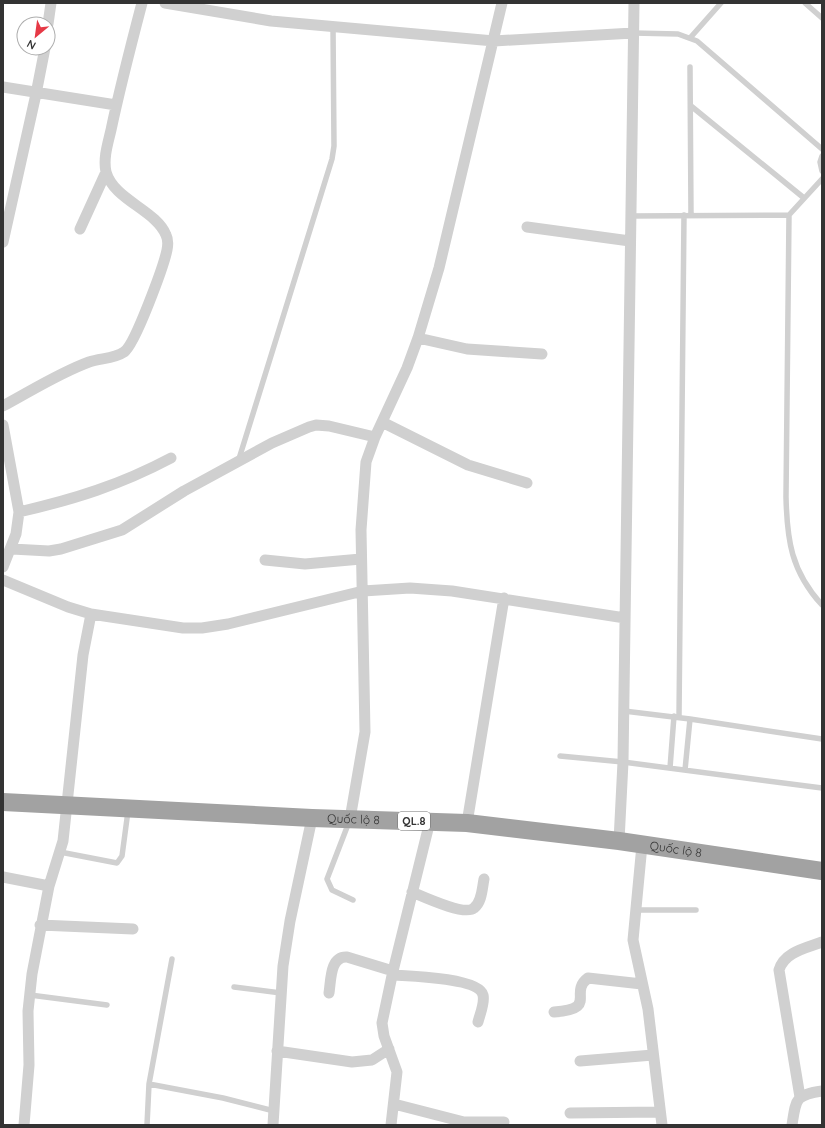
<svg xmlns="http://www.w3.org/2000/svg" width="825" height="1128" font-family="Quicksand,sans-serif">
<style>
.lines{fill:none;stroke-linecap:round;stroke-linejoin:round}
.service{stroke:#d0d0d0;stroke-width:5.5}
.minor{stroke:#d0d0d0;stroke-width:11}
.trunk{stroke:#a2a2a2;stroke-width:18}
.labels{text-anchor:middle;stroke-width:4;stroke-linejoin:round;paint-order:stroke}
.shield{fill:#fff;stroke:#707070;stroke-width:1}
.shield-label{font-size:11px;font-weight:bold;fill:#333}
.street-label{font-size:12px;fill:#333;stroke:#fff}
</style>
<rect width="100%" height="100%" fill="#fff"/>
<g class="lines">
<!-- service -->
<path class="service" d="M805 3 822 18
M633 33 678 34 697 41 822 149
M690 38 721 3
M690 67 691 215
M691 106 804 198
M822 156 820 162 822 171
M822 179 789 215 786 497C787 540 791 571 822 605
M631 216 789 215
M238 462 332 159 334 146 333 27
M624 711 690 719 822 739
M679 717 684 215
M560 756 623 762 822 788
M670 768 674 716
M685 770 690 719
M349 822 327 879 332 890 353 900
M60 852 117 863 122 856 128 811
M635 910H696
M234 987 281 993
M30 995 107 1005
M149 1084 223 1098 274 1111
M147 1125 149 1084 172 959"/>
<!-- minor -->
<path class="minor" d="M165 3 271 21 494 41 633 33
M48 24 51 3
M3 87 116 105
M527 227 630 241
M80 229 106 172
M3 242 36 94 45 48
M418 338 467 349 542 354
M3 406C31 391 59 373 89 362 100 358 114 359 124 352 135 345 164 265 167 250 168 245 168 239 166 235 156 210 114 200 106 172 103 158 108 143 111 130 120 87 131 45 142 3
M382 422 468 465 527 483
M3 425 19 512 16 534 3 567
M19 512C75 499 120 485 171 458
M12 549 49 551 61 549 122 530 184 491 272 443 309 427 316 425 329 426 375 437
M265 560 305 564 361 559
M3 580 68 607 91 614 183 628H202L228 624 363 591 410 588 452 591 625 618
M350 819 365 732 361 530 366 462 375 437 407 368 418 338 439 268 502 3
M467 823 504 598
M619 841 623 762 634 3
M642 845 633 940 648 1009 662 1125
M3 877 49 886
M412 892C424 897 465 916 474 908 482 902 482 889 484 879
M40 925 133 929
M392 975C408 976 479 978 483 995 485 1003 480 1014 478 1022
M329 993C331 980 330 956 347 957L393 971
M554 1012C599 1009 568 993 588 978L642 984
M277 1051 352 1062 372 1060 389 1049
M580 1061 653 1055
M800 1097 779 970C784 952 806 948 822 942
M394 1104 464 1122H504
M570 1113 660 1112
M24 1125 29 1065 28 1011 32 974 49 886 63 841 83 655 91 614
M273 1125 283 966 290 921 312 818
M391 1125 397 1072 384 1036 382 1023 393 971 430 821
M792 1125C796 1099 795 1095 822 1091"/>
<!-- trunk -->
<path class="trunk" id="s1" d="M3 802 312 818 467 823 619 841 822 871"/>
</g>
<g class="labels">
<!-- shield labels -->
<rect class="shield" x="398" y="812" width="32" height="18" rx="3"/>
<g class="shield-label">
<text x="414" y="825">QL.8</text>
</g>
<!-- street labels -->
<g class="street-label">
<text dy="4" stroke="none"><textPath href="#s1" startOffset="351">Quốc lộ 8</textPath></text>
<text dy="4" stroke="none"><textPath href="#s1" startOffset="675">Quốc lộ 8</textPath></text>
</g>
</g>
<!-- border -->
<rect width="825" height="1128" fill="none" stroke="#333333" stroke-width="8"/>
<!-- north arrow -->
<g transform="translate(36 36) rotate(209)"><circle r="19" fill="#ffffff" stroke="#adadad"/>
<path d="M0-3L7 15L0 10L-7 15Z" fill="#e63946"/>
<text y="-6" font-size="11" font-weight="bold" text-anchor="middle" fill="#333333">N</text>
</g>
</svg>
